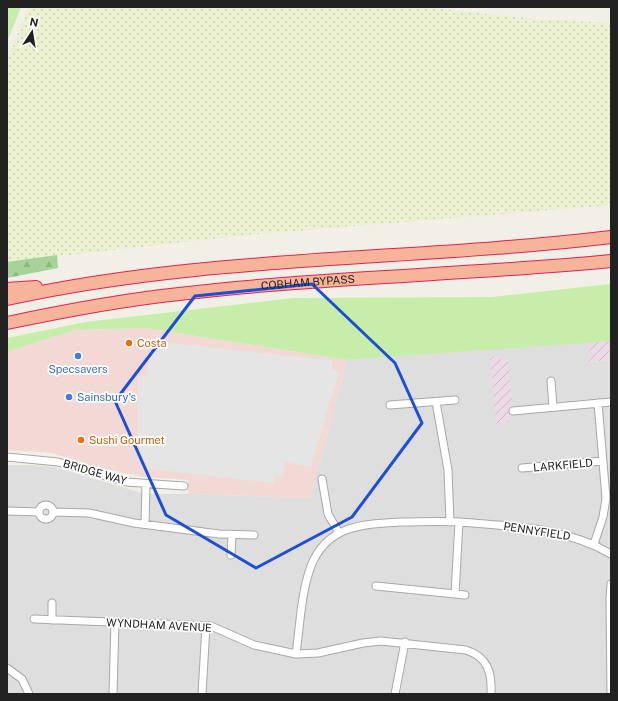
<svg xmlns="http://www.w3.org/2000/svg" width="618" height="701" font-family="'Public Sans',sans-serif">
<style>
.residential{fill:#dfdede}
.commercial{fill:#f3d9d6}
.industrial{fill:url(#industrial-furrows)}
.farmland{fill:url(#farmland-dots)}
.grass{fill:#c7edab}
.forest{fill:url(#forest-firs)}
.parking{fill:#e5e5e5}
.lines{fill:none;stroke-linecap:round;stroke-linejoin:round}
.minor-casing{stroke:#a8a8a8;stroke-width:9}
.trunk-casing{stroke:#e42054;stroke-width:14}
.minor{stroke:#fff;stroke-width:7}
.trunk{stroke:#f6b49b;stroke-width:12}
.marked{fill:none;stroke:#1d4ed8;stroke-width:3;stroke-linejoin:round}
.food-dot{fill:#e8710a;stroke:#fff;stroke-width:1.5}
.shop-dot{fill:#3f7fe0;stroke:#fff;stroke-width:1.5}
.labels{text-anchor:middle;stroke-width:3.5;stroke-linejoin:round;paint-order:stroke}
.street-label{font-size:11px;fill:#212121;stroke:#fff}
.food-label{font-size:11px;fill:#c56008;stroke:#fff;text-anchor:start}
.shop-label{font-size:11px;fill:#366cbe;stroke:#fff}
</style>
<defs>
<pattern id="industrial-furrows" width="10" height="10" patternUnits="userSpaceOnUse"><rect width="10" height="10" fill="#ebd9e6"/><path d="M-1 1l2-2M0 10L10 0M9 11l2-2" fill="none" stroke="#c9bac5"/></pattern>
<pattern id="farmland-dots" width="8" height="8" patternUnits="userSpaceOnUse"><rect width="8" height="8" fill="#ecf1d2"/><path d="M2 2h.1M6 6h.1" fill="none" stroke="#caceb4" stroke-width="1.8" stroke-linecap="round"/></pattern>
<pattern id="forest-firs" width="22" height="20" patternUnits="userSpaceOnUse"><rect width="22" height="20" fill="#a6d39a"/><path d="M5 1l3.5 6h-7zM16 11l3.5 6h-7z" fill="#8fb584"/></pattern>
</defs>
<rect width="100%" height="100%" fill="#f2efe7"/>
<!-- residential -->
<path class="residential" d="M589 342V362L611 360V694H7V465H33L54 467 139 492 154 494H188L310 498 347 360Z"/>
<!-- commercial -->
<path class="commercial" d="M146 328 347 360 310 498 188 494V480L144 477 96 467 52 453 7 450V352L74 330Z"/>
<!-- industrial -->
<path class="industrial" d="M611 341V360L589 362V342Z
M500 356 501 360 508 359 513 415 509 417V422L496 423 490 357Z"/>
<!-- farmland -->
<path class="farmland" d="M29 7H423L534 19 611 23V205L246 235 7 262V60Z"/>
<!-- grass -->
<path class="grass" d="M7 7H21L7 42Z
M611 284V341L347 360 146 328 74 330 7 352V338L86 322 293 298 492 297Z"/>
<!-- forest -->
<path class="forest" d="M57 255 58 268 7 278V262Z"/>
<!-- parking -->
<path class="parking" d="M161 342 332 361V369L339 372 311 467 285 462 283 477 275 476 274 483 141 468 142 462H138V376H147L148 357 152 351 160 348Z"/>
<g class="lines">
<!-- minor casing -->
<g class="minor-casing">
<path id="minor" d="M551 381 553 407
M436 402 448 470 450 522
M390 405 455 400
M513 411 611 402
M7 457 58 462 126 482 184 486
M522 468 603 461
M322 479 328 514 339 533
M39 512a7 7 0 1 1 14 0a7 7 0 1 1-14 0Z
M7 511 39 512
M53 512 89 513 134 523 219 534 254 535
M459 522C511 526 565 527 611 554
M145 524 146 484
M594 544 603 517 606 498 598 403
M231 555 232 535
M376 586 465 595
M34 619 211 626 254 645 296 654 318 653 363 643 381 641 466 650C488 657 492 673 491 694
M52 620V603
M296 654C300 625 301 593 311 566 327 525 363 524 400 522 420 522 439 521 459 522L455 594
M7 668 22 679 29 694
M113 694 115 622
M202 694 206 626
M395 694 405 642
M611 694 610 599 611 584"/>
</g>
<!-- trunk casing -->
<g class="trunk-casing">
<g id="trunk">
<path d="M7 289 36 287"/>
<path d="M7 299C206 255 410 261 611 237"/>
<path id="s1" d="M7 323C64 311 121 300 179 294 322 277 467 275 611 261"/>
</g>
</g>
<!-- minor -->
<use href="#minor" class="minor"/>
<!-- trunk -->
<use href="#trunk" class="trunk"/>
</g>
<!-- marked area -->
<path class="marked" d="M312 284 395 363 422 423 352 517 256 568 166 515 115 401 195 296Z"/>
<!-- markers -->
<g class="food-dot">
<circle cx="129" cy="343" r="4"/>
<circle cx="81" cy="440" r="4"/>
</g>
<g class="shop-dot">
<circle cx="78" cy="356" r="4"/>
<circle cx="69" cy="397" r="4"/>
</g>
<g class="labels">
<!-- street labels -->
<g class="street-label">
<text dy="4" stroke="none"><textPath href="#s1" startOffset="304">COBHAM BYPASS</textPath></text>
<text transform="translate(563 465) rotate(-5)" y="4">LARKFIELD</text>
<text transform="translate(95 472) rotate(16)" y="4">BRIDGE WAY</text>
<text transform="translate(537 531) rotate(9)" y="4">PENNYFIELD</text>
<text transform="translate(159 625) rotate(3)" y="4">WYNDHAM AVENUE</text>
</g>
<!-- food labels -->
<g class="food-label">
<text x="137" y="347">Costa</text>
<text x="89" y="444">Sushi Gourmet</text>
</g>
<!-- shop labels -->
<g class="shop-label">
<text x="78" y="373">Specsavers</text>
<text x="77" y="401" text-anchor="start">Sainsbury's</text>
</g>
</g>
<!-- border -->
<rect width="618" height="701" fill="none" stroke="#212121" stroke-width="16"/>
<!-- north arrow -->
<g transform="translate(32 32) rotate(12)" stroke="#ffffff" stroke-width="3" paint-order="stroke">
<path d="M0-3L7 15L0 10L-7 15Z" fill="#212121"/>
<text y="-6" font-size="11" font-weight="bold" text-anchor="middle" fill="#212121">N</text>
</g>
</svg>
